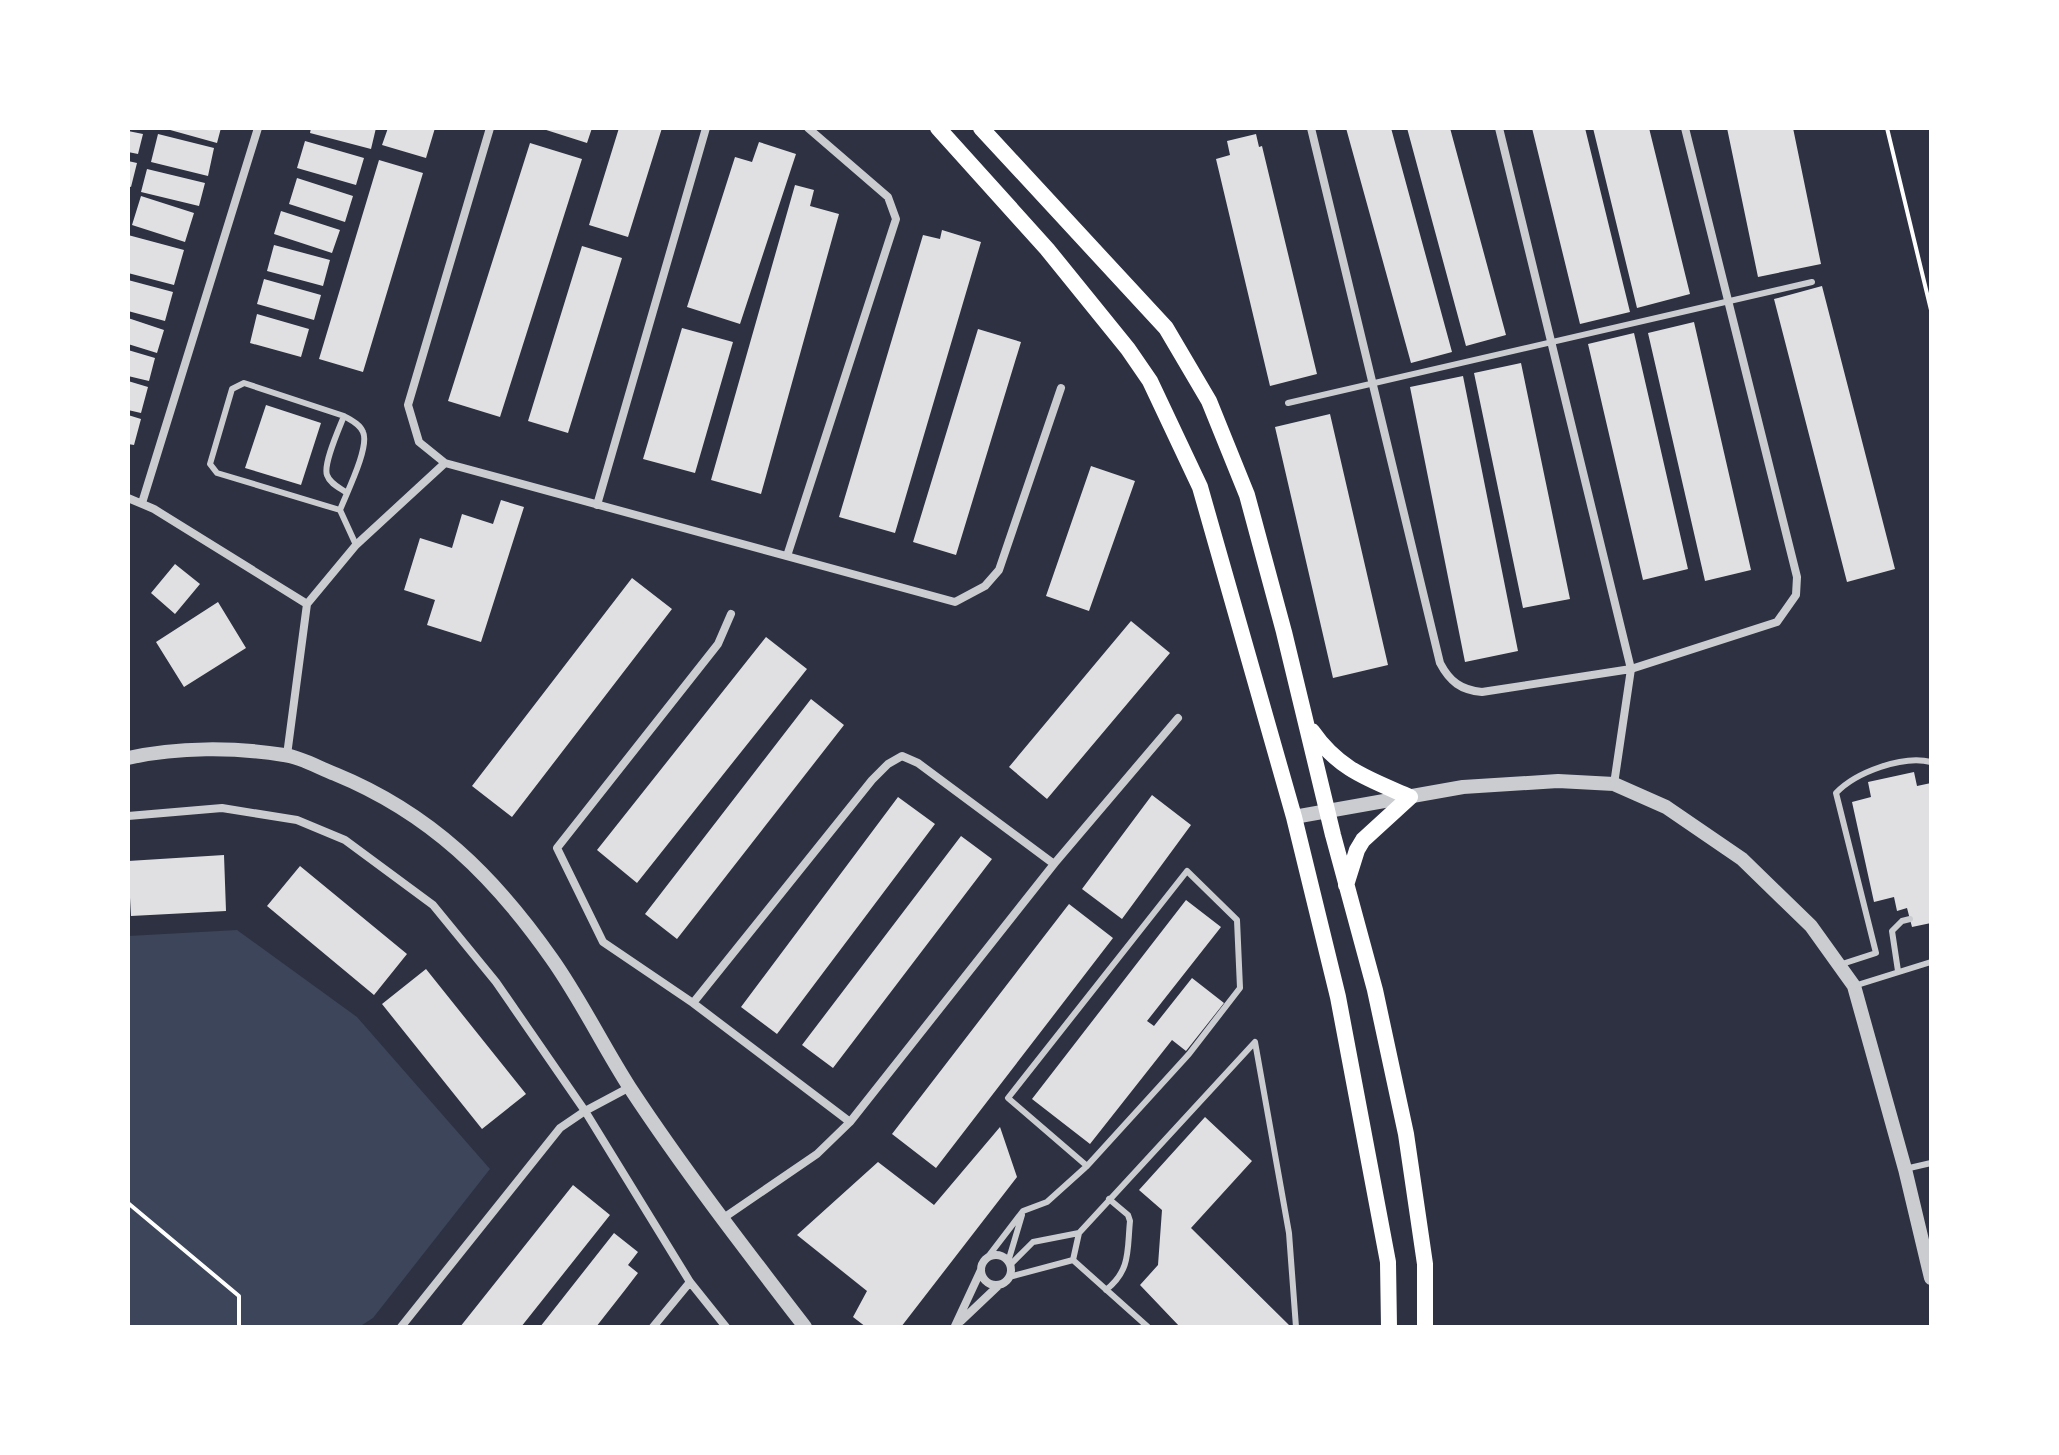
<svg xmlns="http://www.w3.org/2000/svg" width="2059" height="1455" font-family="'PT Sans Narrow',sans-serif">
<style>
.green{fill:#3c4559}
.building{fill:#e0e0e3}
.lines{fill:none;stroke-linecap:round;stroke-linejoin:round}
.path{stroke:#fff;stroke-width:4}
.service{stroke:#caccd0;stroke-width:6}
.minor{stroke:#caccd0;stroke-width:8}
.tertiary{stroke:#caccd0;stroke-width:14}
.secondary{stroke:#fff;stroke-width:16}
</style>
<rect width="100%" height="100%" fill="#2d3142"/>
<!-- green -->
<path class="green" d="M237 930 357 1017 490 1169 373 1318 359 1327H128V936Z"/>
<!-- building -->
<path class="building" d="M163 128H221L217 143Z
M311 128H376L371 149 310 133Z
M388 128H435L426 158 382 145Z
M540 128H592L587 143Z
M619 128H662L628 237 589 225Z
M1346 128H1391L1452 352 1411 363Z
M1407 128H1450L1506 335 1466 346Z
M1532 128H1585L1630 312 1580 324Z
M1593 128H1649L1690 294 1637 308Z
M1727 128H1793L1821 264 1758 277Z
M128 131 143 134 138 154 128 152Z
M158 134 214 148 208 176 151 162Z
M1256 134 1259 147 1262 146 1317 374 1270 386 1216 159 1230 155 1227 141Z
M305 141 364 158 356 185 297 168Z
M759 142 796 154 740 324 687 307 735 157 752 162Z
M530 143 582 159 500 417 448 401Z
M379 160 423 173 363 372 319 359Z
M128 161 137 163 131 187 128 186Z
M147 169 205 183 199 206 141 192Z
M297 178 353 196 345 222 289 204Z
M795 185 814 190 810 206 839 214 761 494 711 480Z
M141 196 194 213 185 242 132 225Z
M281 211 340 230 332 253 274 234Z
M942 230 981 242 895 533 839 517 923 235 940 239Z
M128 235 184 250 174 285 128 273Z
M274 245 330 260 323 286 267 271Z
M582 246 622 258 568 433 528 421Z
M264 279 321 295 314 320 257 304Z
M128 280 173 292 165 321 128 311Z
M1822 286 1895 569 1847 582 1774 299Z
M257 314 309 329 301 357 250 343Z
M128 318 164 330 157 353 128 344Z
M1694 322 1751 570 1705 581 1648 333Z
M682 328 733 342 695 473 643 459Z
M978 329 1021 342 956 555 913 542Z
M1634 333 1688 569 1643 580 1588 344Z
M128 350 155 358 149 381 128 376Z
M1521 363 1570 599 1523 608 1474 373Z
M1463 376 1518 651 1465 662 1410 387Z
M128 381 148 387 141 413 128 410Z
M266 405 321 423 301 485 245 468Z
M1330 414 1388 665 1333 678 1275 427Z
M128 415 141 419 134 445 128 444Z
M1091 466 1135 481 1089 611 1046 596Z
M501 500 524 507 481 642 427 625 435 600 404 590 420 538 452 548 462 514 493 524Z
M175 564 200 584 175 614 151 593Z
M632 578 672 609 512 817 472 786Z
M218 602 246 648 184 687 156 642Z
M1131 621 1170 653 1047 799 1009 767Z
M766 637 807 669 637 883 597 850Z
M811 699 844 725 677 939 645 914Z
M1914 772 1917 786 1931 783V923L1912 927 1907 908 1897 911 1894 897 1874 902 1852 802 1871 797 1868 782Z
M1152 795 1191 825 1122 919 1082 889Z
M898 797 935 824 777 1034 741 1007Z
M961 836 992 859 833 1068 802 1045Z
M224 855 226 911 131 916 128 861Z
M300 866 407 954 374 995 267 906Z
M1186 900 1221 927 1147 1021 1154 1026 1192 978 1224 1003 1186 1051 1172 1040 1090 1144 1032 1099Z
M1069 904 1113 938 936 1168 892 1134Z
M426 969 526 1094 482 1129 382 1004Z
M1205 1117 1252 1161 1191 1228 1289 1325 1287 1327H1180L1140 1285 1158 1265 1162 1210 1139 1190Z
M1000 1127 1017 1177 901 1327H866L853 1317 867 1291 797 1235 878 1162 934 1205Z
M573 1185 610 1215 521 1327H460Z
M614 1233 638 1252 628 1265 638 1273 625 1290 596 1327H540Z"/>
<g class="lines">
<!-- path -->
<path class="path" d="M1887 128 1931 310
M128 1203 239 1296V1327"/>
<!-- service -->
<path class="service" d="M1288 403 1812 282
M344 416C339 429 323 464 327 475 330 484 340 488 347 493
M340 510 217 473 210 464 232 389 244 383 344 416C351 420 360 424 363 432 370 447 346 494 340 510L356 545
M1839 965 1876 953 1836 793C1856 772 1903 755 1931 762
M1898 971 1892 931 1902 921 1910 919
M1854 986 1931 962
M1905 1169 1931 1163
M987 1258 1023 1211 1047 1202 1087 1166 1189 1054 1240 988 1237 920 1187 871 1008 1098 1087 1166
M1073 1260 1079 1233 1255 1042 1289 1233 1296 1327
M1073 1260 1148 1327
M1008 1262 1022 1215
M1010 1265 1033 1242 1079 1233
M1009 1277 1073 1260
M1106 1290C1131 1270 1127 1251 1130 1221L1128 1215 1109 1199"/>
<!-- minor -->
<path class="minor" d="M490 128 408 405 419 442 445 463 955 602 985 586 999 570 1061 388
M1311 128 1440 663C1450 682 1461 690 1482 692L1631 669 1777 622 1796 595 1797 577 1685 128
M1499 128 1631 669 1614 784
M128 498 154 509 307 604
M142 503 258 128
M597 505 706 128
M787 556 896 219 888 197 808 128
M731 614 718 644 557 848 603 942 693 1003 850 1122
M287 755 307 604 356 545 445 463
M128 816 222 808 297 820 345 840 433 905 496 982 585 1111 690 1282 726 1327
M693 1003 872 780 888 764 902 756 918 763 1054 864
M722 1219 817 1154 850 1122 1054 864 1178 718
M981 1270a15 15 0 1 1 30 0a15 15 0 1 1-30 0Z
M961 1321 999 1285
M955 1326 981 1270
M401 1327 560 1128 585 1111 630 1087
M653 1327 690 1282"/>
<!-- tertiary -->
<path class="tertiary" d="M128 758C177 747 235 747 284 755 301 757 319 768 335 774 430 813 494 876 552 959 581 1000 603 1046 630 1088 684 1170 745 1249 805 1327
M1294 817 1463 787 1558 781 1614 784 1666 807 1742 859 1811 926 1854 986 1905 1169 1931 1278"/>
<!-- secondary -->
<path class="secondary" d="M938 128 1047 249 1128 349 1150 381 1200 487 1294 817 1338 997 1388 1262 1389 1327
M981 128 1166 328 1209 401 1247 495 1284 632 1333 835 1375 990 1406 1134 1425 1264V1327
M1312 731C1339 770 1369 779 1410 797L1363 840 1357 850 1346 885"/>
</g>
<!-- border -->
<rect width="2059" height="1455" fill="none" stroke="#ffffff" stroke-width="260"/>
</svg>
